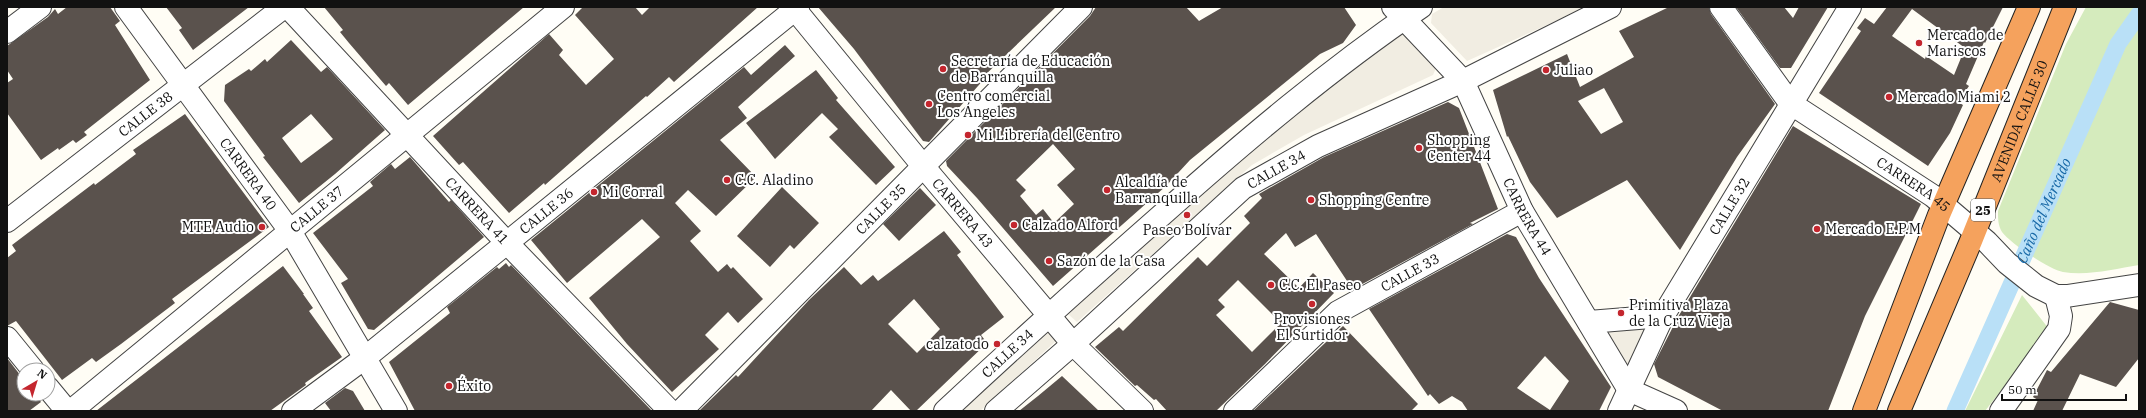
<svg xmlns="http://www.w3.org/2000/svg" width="2146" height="418" font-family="'IBM Plex Serif',serif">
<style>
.green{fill:#d5ebbd}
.plaza{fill:#f1ede2}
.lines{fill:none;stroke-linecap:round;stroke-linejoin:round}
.canal{stroke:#b9e0f7;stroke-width:17}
.building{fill:#5a524d;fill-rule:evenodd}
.minor-casing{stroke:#444;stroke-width:24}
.highway-casing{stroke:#222;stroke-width:24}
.minor{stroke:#fff;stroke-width:22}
.highway{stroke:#f5a25d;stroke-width:22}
.poi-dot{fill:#c4262e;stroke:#fff;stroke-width:1.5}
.labels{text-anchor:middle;stroke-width:4;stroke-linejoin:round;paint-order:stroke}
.shield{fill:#fff;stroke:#585858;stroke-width:1}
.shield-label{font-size:13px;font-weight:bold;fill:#111}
.poi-label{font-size:14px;fill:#111;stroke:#fff;text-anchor:start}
.street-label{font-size:14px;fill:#111;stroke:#fff}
.water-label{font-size:15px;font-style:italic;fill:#1768a6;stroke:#fff}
</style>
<rect width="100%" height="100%" fill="#fffdf5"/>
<!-- green -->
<path class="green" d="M2086 7H2139V265C2115 269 2088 276 2063 272 2050 270 2010 243 2002 232 1998 225 1998 219 1998 211L2066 44Z
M2022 295 2049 329 1985 411H1965Z"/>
<!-- plaza -->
<path class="plaza" d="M1444 7H1587L1467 61 1431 23 1432 14Z
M1402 33 1436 68 1433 75 1304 135 1252 165 1077 322 1068 314 1314 93Z
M1663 316 1629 390 1589 322Z
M1048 331 1057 340 980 411H959Z"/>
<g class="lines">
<!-- canal -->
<path class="canal" id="s1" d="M1955 411 2118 44 2139 14"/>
</g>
<!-- building -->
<path class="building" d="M67 7H110L120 21 115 25 150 80 84 132 87 135 76 143 73 140 59 150 58 148 41 160 7 113V83L13 79 7 70V46L48 17 55 9 58 14Z
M166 7H249L193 50 179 30 182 28Z
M324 7H524L408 105 389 83 386 86 349 43 340 32 343 30Z
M583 7H635L642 15 650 7H758L674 82 669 77 647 97 646 96 545 185 544 183 509 213 463 162 459 165 433 136 549 34 563 50 559 55 586 85 614 59 575 15Z
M818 7H1056L983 77 985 78 929 142 923 141 854 49Z
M1096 7H1186L1199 21 1223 7H1344L1356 25 1343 43 1320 54 1190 160 1166 186 1053 286 977 198 947 166 946 161 1090 16ZM1053 144 1075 169 1057 185 1074 204 1054 223 1043 209 1036 215 1020 196 1026 190 1016 180Z
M1669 7H1709L1711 14 1775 104 1737 157 1680 250 1627 180 1557 218 1530 182 1508 136 1507 137 1493 90 1567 54 1580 87 1634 57 1619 31ZM1604 88 1623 122 1601 134 1578 101Z
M1736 7H1784L1793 18 1799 7H1828L1791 68H1780Z
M1887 7H2003L1985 43 1984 42 1966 84 1969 86 1958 102 1963 105 1950 133 1928 166 1819 93 1861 31 1857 28 1865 18 1874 24ZM1912 9 1965 48 1954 75 1926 56 1925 59 1892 36Z
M291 40 321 72 327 67 385 130 335 174 299 203 263 157 265 156 224 101 225 85 249 69 251 71 265 59 267 62ZM311 114 333 139 301 163 282 138Z
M785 45 795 56 738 107 747 118 720 140 756 177 716 216 688 190 675 203 701 231 690 241 718 272 727 264 731 269 733 267 763 299 738 323 728 312 705 335 719 349 672 392 627 344 589 298 660 237 642 219 567 283 531 240 744 67 751 75Z
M816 70 838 98 836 100 895 167 876 185 829 137 838 129 822 113 775 159 746 123Z
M1448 102 1459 108 1498 209 1470 223 1473 224 1355 288 1354 285 1351 287 1316 234 1295 247 1286 233 1264 254 1299 288 1313 273 1334 293 1265 364 1216 411H1167L1156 399 1154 400 1137 385 1135 386 1095 347 1119 327 1123 331 1198 257 1207 266 1250 223 1244 216 1262 198 1259 194 1324 157ZM1238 280 1281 323 1252 352 1216 315 1225 307 1218 300Z
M185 114 269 227 172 299 175 303 121 344 96 362 92 358 62 380 16 321 7 326V258L16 251 12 245 94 183 95 185 136 154 133 150Z
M1793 126 1921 204 1865 316 1828 411H1723L1658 377 1654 364 1678 317Z
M410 157 449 202 451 200 484 237 374 330 368 329 341 283 348 279 313 233 373 186 370 182 391 164 395 169Z
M782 187 819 223 794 249 790 245 770 267 737 236Z
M920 188 936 205 899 241 883 224Z
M944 231 961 252 957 255 1004 317 981 335 987 343 916 411H911L891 390 871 411H699L736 375 738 377 809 300 844 267 861 285 873 275 878 281ZM914 299 940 329 917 353 888 324Z
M1507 234 1516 237 1539 278 1611 387 1599 411H1468L1462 402 1452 396 1439 404 1430 394 1428 396 1369 309ZM1545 356 1569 381 1550 410 1517 388Z
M506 263 509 267 511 265 652 411H415L389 362 450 313 447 307 497 267 499 269Z
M283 266 304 294H303L313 308 309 311 342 357 305 383 306 385 270 411H96Z
M2110 302 2139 310V358L2116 387 2080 374 2062 411H2033L2038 400 2033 397 2047 370 2051 372Z
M1343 326 1418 404 1411 411H1253Z
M7 358 24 380V394H35L41 402 29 411H7Z
M1062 376 1099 411H1019L1038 396Z
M345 388 353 391 365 411H331L325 403Z"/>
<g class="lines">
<!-- minor casing -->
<g class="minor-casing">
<g id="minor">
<path id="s2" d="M126 7 290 231 396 411"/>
<path id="s3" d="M288 7 508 244 670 411"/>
<path id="s4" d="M793 7 923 166 1073 344 1142 411"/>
<path id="s5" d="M1393 7 1463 81 1522 211 1629 390 1676 411"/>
<path id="s6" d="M1721 7 1790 103 1933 196 1987 242 2007 263 2036 286 2056 296H2067L2139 285"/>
<path d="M7 32 40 7"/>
<path id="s7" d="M7 221 284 7"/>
<path d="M1589 322 1663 316"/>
<path d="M7 338 33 370"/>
<path d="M48 388 67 411"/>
<path id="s8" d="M71 411 563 7"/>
<path id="s9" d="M293 411 366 357 798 7"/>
<path id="s10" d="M681 411 1081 7"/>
<path id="s11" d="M945 411C1017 344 1090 278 1164 213 1246 140 1330 69 1421 7"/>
<path id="s12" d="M996 411 1073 344 1243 188 1318 146 1463 81 1610 7"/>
<path id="s13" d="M1235 411 1338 312 1522 211"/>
<path id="s14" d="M1619 411 1663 316 1850 7"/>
<path d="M2001 411 2059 329 2061 316 2056 296"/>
</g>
</g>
<!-- highway casing -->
<g class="highway-casing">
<g id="highway">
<path d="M1864 411 1939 215 2029 7"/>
<path id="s15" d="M1899 411 1971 241 2065 7"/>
</g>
</g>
<!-- minor -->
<use href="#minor" class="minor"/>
<!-- highway -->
<use href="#highway" class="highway"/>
</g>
<!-- markers -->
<g class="poi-dot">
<circle cx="1919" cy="43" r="4"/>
<circle cx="943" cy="69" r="4"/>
<circle cx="1546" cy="70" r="4"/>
<circle cx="1889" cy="97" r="4"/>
<circle cx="929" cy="104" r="4"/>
<circle cx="968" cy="135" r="4"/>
<circle cx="1419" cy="148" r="4"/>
<circle cx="727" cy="180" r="4"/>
<circle cx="1107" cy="190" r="4"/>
<circle cx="594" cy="192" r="4"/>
<circle cx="1311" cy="200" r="4"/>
<circle cx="1187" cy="215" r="4"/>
<circle cx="1014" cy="225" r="4"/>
<circle cx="262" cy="227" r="4"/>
<circle cx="1817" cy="229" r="4"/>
<circle cx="1049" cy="261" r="4"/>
<circle cx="1271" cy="285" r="4"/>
<circle cx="1312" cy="304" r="4"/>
<circle cx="1621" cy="313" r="4"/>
<circle cx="997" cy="344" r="4"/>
<circle cx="449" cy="386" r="4"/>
</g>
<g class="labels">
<!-- shield labels -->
<rect class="shield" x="1971" y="199" width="24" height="22" rx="3"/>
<g class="shield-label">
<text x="1983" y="215">25</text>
</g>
<!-- poi labels -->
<g class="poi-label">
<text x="1927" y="40">Mercado de<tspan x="1927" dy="16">Mariscos</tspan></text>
<text x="951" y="66">Secretaría de Educación<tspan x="951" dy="16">de Barranquilla</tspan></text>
<text x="1554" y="75">Juliao</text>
<text x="937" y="101">Centro comercial<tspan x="937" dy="16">Los Ángeles</tspan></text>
<text x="1897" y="102">Mercado Miami 2</text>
<text x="976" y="140">Mi Librería del Centro</text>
<text x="1427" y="145">Shopping<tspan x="1427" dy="16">Center 44</tspan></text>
<text x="735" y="185">C.C. Aladino</text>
<text x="1115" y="187">Alcaldía de<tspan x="1115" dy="16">Barranquilla</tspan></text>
<text x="602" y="197">Mi Corral</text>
<text x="1319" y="205">Shopping Centre</text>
<text x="1022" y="230">Calzado Alford</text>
<text x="254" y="232" text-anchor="end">MTE Audio</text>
<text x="1825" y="234">Mercado E.P.M</text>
<text x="1187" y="235" text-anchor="middle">Paseo Bolívar</text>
<text x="1057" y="266">Sazón de la Casa</text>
<text x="1279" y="290">C.C. El Paseo</text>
<text x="1629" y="310">Primitiva Plaza<tspan x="1629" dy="16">de la Cruz Vieja</tspan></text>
<text x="1312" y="324" text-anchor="middle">Provisiones<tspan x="1312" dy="16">El Surtidor</tspan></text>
<text x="989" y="349" text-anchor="end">calzatodo</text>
<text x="457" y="391">Éxito</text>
</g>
<!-- street labels -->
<g class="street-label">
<text dy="5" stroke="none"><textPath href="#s7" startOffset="175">CALLE 38</textPath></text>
<text dy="5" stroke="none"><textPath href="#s15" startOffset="314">AVENIDA CALLE 30</textPath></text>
<text dy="5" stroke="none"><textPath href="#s12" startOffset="371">CALLE 34</textPath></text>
<text dy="5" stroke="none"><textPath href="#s2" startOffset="207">CARRERA 40</textPath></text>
<text dy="5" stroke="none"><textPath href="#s6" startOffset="266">CARRERA 45</textPath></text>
<text dy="5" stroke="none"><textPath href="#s14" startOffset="233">CALLE 32</textPath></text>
<text dy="5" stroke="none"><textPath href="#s8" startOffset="318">CALLE 37</textPath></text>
<text dy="5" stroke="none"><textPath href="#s10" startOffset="284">CALLE 35</textPath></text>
<text dy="5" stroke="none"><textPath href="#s3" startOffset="278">CARRERA 41</textPath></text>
<text dy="5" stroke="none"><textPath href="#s9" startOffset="323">CALLE 36</textPath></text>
<text dy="5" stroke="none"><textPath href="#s4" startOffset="267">CARRERA 43</textPath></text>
<text dy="5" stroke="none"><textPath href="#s5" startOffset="252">CARRERA 44</textPath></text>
<text dy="5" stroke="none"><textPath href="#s13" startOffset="225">CALLE 33</textPath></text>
<text dy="5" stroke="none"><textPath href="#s11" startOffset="85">CALLE 34</textPath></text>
</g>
<!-- water labels -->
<g class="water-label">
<text dy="5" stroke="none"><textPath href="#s1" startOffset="219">Caño del Mercado</textPath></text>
</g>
</g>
<!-- border -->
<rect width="2146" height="418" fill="none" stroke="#111111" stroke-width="16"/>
<!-- north arrow -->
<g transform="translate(36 382) rotate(38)"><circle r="19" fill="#ffffff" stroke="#a0a0a0"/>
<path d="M0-3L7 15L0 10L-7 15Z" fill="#c4262e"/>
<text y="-6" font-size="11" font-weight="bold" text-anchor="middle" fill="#111111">N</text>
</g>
<!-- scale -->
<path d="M2002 394v6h124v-6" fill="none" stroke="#111111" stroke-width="2"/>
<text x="2008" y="394" font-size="12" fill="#111111" stroke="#ffffff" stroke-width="3" paint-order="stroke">50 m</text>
</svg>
